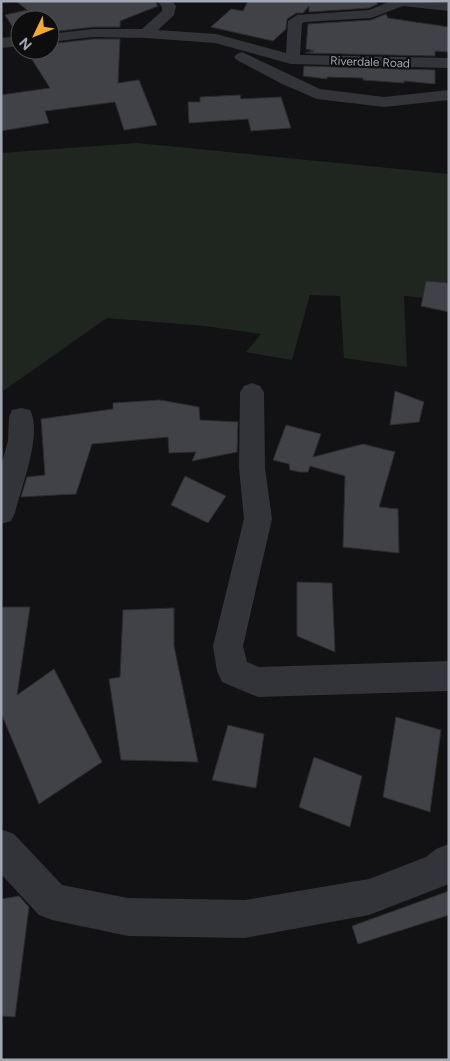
<svg xmlns="http://www.w3.org/2000/svg" width="450" height="1061" font-family="Figtree,sans-serif">
<style>
.green{fill:#1e261f}
.building{fill:#414247;stroke:#2c2c30}
.lines{fill:none;stroke-linecap:round;stroke-linejoin:round}
.minor{fill:#333439;fill-rule:evenodd}
.labels{text-anchor:middle;stroke-width:4;stroke-linejoin:round;paint-order:stroke}
.far-street-label{font-size:12px;fill:#a3a9b4;stroke:#0d0d0e}
</style>
<rect width="100%" height="100%" fill="#121214"/>
<!-- green -->
<path class="green" d="M137 143 449 174V300L404 296 407 367 344 358 340 296 310 295 292 360 246 352 261 334 205 326 107 318 3 391 1 373V153Z"/>
<!-- building -->
<path class="building" d="M16 1H155L158 6 120 21V27H93L50 32V20H20V34H17L5 15 27 10Z
M248 1H375L378 4 369 8 309 12V6L303 13H296L287 19 286 29 273 41 211 27 231 9 243 11Z
M386 14 388 18 449 27V52L435 51V56L305 53 314 51 306 49 308 24 371 20Z
M93 39H120L118 83 139 80 157 125 124 130 115 102 45 111 49 123 1 131V95L50 88 26 50H50V44Z
M304 66 435 70V84L404 81V83L363 80V78L327 77V79L303 76Z
M240 95 241 99 281 97 291 128 251 131 248 119 189 123 188 102H200V97Z
M426 281 449 283V312L421 306Z
M395 391 424 402 419 422 390 425Z
M160 400 199 407 200 420 238 422 237 452 192 461 196 452 169 453 168 437 92 444 76 494 21 497 27 477 45 475 41 419 113 409V403Z
M286 425 321 434 313 457 363 444 395 452 379 507 398 509 399 553 343 547 345 476 310 466 308 472H300L290 470 289 464 273 460Z
M185 476 226 496 208 523 171 505Z
M297 582 332 583 335 652 297 636Z
M1 607H30L17 695 54 669 102 762 39 804 1 713Z
M174 608V646L198 762 121 760 109 679 120 677 123 610Z
M396 717 441 730 430 812 383 797Z
M228 725 264 734 256 788 212 780Z
M314 757 362 776 350 827 299 807Z
M449 891V915L358 944 352 926Z
M19 896 29 907 15 1017 1 1016V899Z"/>
<g class="lines">
<!-- minor -->
<path class="minor" d="M157 1H172L176 6 174 15 158 30 216 34 286 53 288 21 297 15 369 10 391 1 449 3V11L403 6 371 18 305 22 302 23 300 55 449 58V68L291 64 215 43 146 38 93 37 50 42V34L93 29H142L162 11V7Z
M20 36V46L1 48V38Z
M242 52 320 89 384 97 449 90V100L384 107 317 99 282 84 237 60 234 57 237 54Z
M252 383 260 386 264 392 265 468 272 519 243 646 247 662 259 667 449 661V691L258 697 222 682 217 671 213 646 244 519 239 468 240 392 244 386Z
M21 408 30 410C43 434 21 487 15 513L11 521 1 524V466L8 441 9 417 12 410Z
M1 829 14 834 62 885 128 898 245 900 369 879 426 857 436 849 449 844V884L369 915 245 938 128 936 52 920 39 915 1 874Z"/>
</g>
<g class="labels">
<!-- far-street labels -->
<g class="far-street-label">
<text transform="translate(370 62) rotate(2)" y="4">Riverdale Road</text>
</g>
</g>
<!-- border -->
<rect width="450" height="1061" fill="none" stroke="#a3a9b4" stroke-width="5"/>
<!-- north arrow -->
<g transform="translate(35 35) rotate(227)"><circle r="24" fill="#0d0d0e" stroke="#494b50"/>
<path d="M0-4L9 19L0 12L-9 19Z" fill="#f4aa2a"/>
<text y="-8" font-size="14" font-weight="bold" text-anchor="middle" fill="#a3a9b4">N</text>
</g>
</svg>
